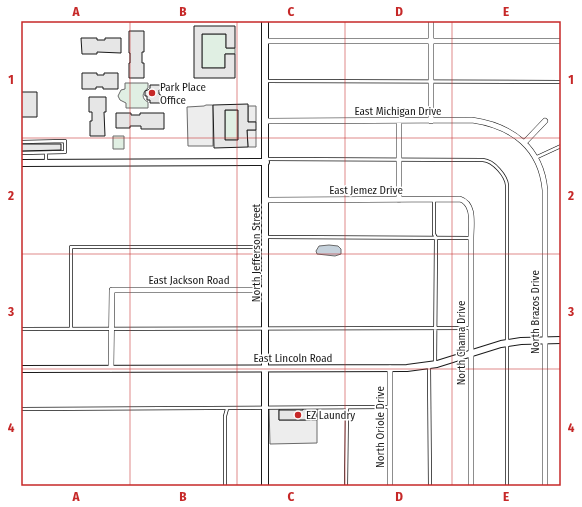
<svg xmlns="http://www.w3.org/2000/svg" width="582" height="507" font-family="'Fira Sans Condensed',sans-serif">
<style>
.green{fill:#e0efe3;stroke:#6a6a6a}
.parking{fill:#ededed;stroke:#6a6a6a}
.water{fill:#c6d2dc;stroke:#6a6a6a}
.building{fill:#e6e6e6;stroke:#1a1a1a;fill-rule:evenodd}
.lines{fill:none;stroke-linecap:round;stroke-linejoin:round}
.service-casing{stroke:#1a1a1a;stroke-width:4}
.minor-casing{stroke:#1a1a1a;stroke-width:6}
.tertiary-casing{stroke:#1a1a1a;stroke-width:8}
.service{stroke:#fff;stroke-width:2.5}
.minor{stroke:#fff;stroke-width:5}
.tertiary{stroke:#fff;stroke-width:6}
.grid{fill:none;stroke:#c62828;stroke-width:1;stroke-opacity:0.55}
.poi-dot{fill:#c62828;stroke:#fff;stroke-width:1.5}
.labels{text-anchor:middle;stroke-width:3;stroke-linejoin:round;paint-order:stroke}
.poi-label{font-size:11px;fill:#1a1a1a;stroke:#fff;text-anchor:start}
.street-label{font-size:11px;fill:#1a1a1a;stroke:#fff}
.neatline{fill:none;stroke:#c62828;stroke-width:1.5}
.grid-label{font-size:13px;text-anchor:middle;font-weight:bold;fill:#c62828}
</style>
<rect width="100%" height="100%" fill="#fff"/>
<!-- green -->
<path class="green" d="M202 34H226V48H235V54H225V68H202Z
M125 83H148V88C142 92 141 99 148 102V108H126V103L120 100 118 96 121 90 125 89Z
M225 110H238V140H225Z
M113 136H124V149H113Z"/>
<!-- parking -->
<path class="parking" d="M206 105H213V146H188L187 107 204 106Z
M248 106H256V122H248Z
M247 130H256V147H248Z
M269 407H279V420H317V443L270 444Z"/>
<!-- water -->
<path class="water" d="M329 245 338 246 341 249V254L335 256 317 254 316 251 319 246Z"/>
<!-- building -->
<path class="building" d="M194 26H235V48H226V34H202V68H225V54H235V78H194Z
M129 31H144V52H142V63H144V78H129V63H130V53H129Z
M81 38H97V40H105V38H121V53L97 52V54H82Z
M82 73H97V75H104V73H118V89H103V87H96V89H82Z
M150 85H160L161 90H159V94L162 96V103H150V100H147V96H145V91L150 89Z
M21 92H37V117H21Z
M89 97H106V112H104L105 136H90V121H92V112H89Z
M248 104V122H256V130H247L248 147 214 148 213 105ZM225 110H238V140H225Z
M116 113H131V115H140V113H164V129H141V126H130V128H116Z
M21 144H61V150L21 151Z
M303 407H317V420H279V410H303Z"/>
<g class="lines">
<!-- service casing -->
<g class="service-casing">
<path id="service" d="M266 81 561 82
M21 142 65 141V152L21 153
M46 153V162
M535 158 561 146
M266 159 483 160C494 161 506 176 507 185V486
M434 200V234L436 238 435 364
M266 237 471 238
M21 329 470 328
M71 329V247H264
M429 367 430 486
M21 409 390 407
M225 486V416L227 409
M346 486 347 407"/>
</g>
<!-- minor casing -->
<g class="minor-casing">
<path id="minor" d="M266 41H561
M265 121 472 120C513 126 541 148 545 190V486
M399 121V200
M431 121V21
M524 143 545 121
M266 200 460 199C475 204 471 224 471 238V486
M111 369 112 290H265
M390 486V368"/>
</g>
<!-- tertiary casing -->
<g class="tertiary-casing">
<path id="tertiary" d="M21 163 266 162
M21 369 407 368 437 364 501 344 521 341 561 340
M265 486V21"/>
</g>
<!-- service -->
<use href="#service" class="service"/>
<!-- minor -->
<use href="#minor" class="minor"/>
<!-- tertiary -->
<use href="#tertiary" class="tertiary"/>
</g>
<!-- grid -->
<path class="grid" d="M130 21V486M237 21V486M345 21V486M452 21V486M21 138H561M21 254H561M21 369H561"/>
<!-- markers -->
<g class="poi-dot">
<circle cx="152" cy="93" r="4"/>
<circle cx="298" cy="415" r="4"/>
</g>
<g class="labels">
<!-- poi labels -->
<g class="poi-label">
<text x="160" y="91">Park Place<tspan x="160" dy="13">Office</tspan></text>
<text x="306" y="419">EZ Laundry</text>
</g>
<!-- street labels -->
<g class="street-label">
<text x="398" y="115">East Michigan Drive</text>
<text x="366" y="194">East Jemez Drive</text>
<text transform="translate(256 253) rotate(-90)" y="4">North Jefferson Street</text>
<text x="189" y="284">East Jackson Road</text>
<text transform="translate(535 312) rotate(-90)" y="4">North Brazos Drive</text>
<text transform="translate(461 343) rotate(-90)" y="4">North Chama Drive</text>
<text x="293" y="362">East Lincoln Road</text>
<text transform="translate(380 427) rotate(-90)" y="4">North Oriole Drive</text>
</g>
</g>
<!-- border -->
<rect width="582" height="507" fill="none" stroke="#ffffff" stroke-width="44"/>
<rect x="22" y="22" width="538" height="463" class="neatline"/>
<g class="grid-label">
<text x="76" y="16">A</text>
<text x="183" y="16">B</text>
<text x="291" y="16">C</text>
<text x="399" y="16">D</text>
<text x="506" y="16">E</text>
<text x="11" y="84">1</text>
<text x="571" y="84">1</text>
<text x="11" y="200">2</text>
<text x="571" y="200">2</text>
<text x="11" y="316">3</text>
<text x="571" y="316">3</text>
<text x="11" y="432">4</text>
<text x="571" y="432">4</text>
<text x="76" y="501">A</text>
<text x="183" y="501">B</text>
<text x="291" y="501">C</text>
<text x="399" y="501">D</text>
<text x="506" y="501">E</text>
</g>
</svg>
